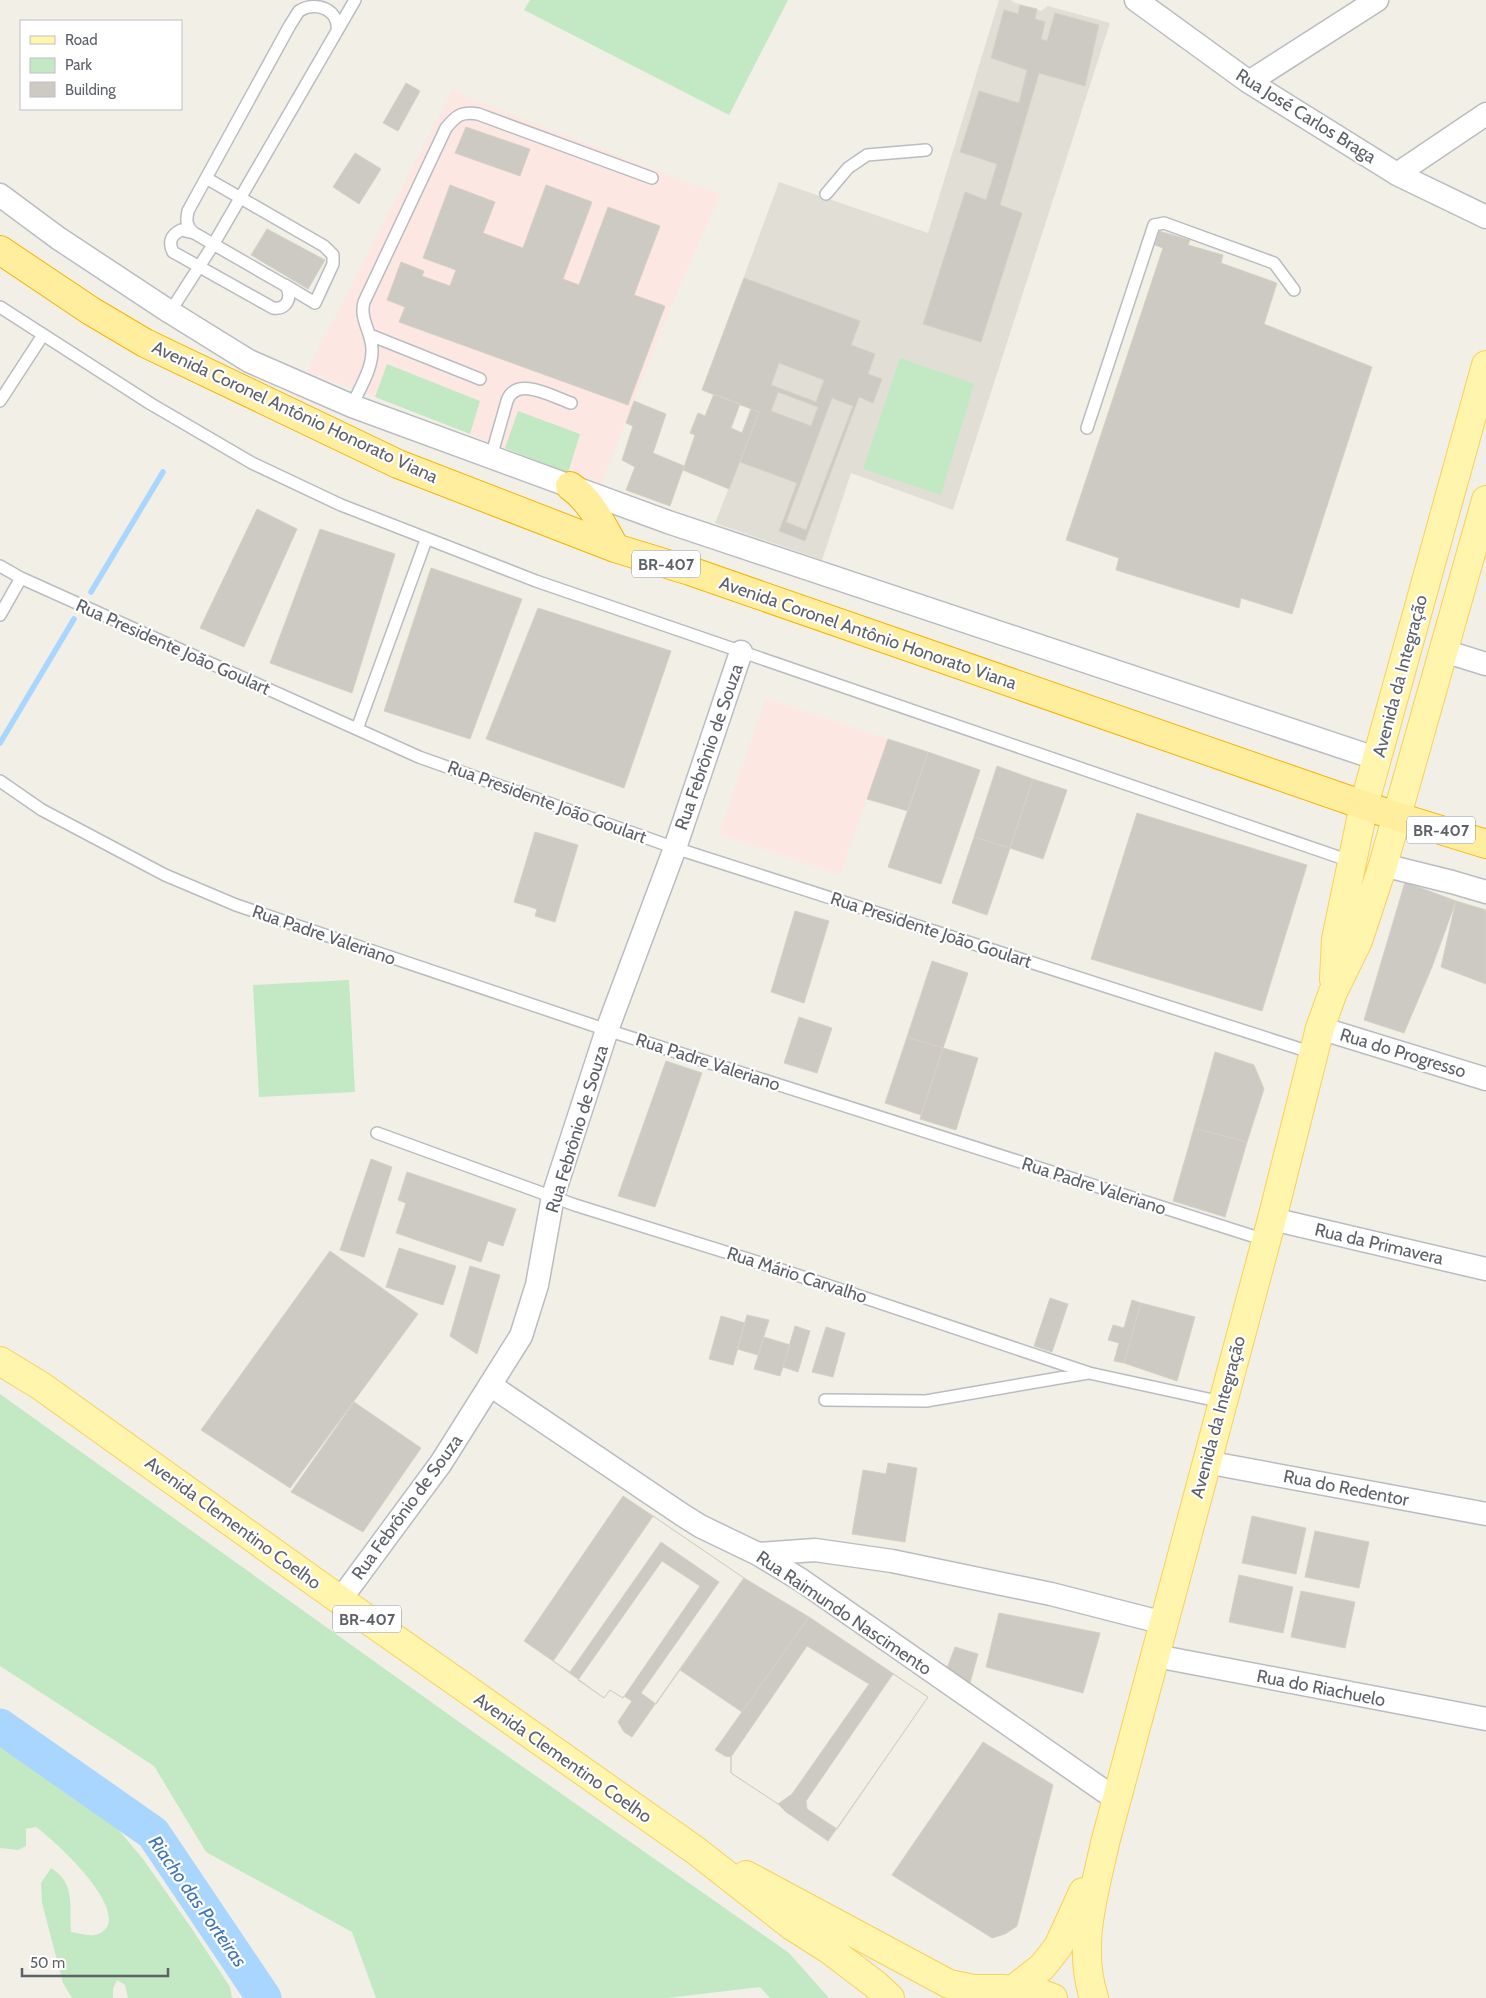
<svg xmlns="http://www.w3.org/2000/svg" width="1486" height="1998" font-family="Cabin,sans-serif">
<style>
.education{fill:#e1ded5}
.medical{fill:#fde7e3}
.green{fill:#c2e9c3}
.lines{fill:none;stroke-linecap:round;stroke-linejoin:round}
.stream{stroke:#a8d6ff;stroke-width:5.5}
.river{stroke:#a8d6ff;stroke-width:35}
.building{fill:#cccac3;stroke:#d6d1c4;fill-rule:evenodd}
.service-casing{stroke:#b9bcc1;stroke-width:14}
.minor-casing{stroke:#b9bcc1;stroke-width:25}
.primary-casing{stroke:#f9d157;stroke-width:30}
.trunk-casing{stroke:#f7b300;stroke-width:30}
.service{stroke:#fff;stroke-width:11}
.minor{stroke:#fff;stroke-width:22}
.primary{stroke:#fff5ad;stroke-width:28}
.trunk{stroke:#ffee9e;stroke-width:28}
.labels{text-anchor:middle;stroke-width:4.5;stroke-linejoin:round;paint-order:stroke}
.shield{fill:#fff;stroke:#8e9195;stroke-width:1}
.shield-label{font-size:16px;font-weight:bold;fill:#5e6268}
.street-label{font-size:18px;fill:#5e6268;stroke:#fff}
.water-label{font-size:19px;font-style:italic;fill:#3e75b8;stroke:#fff}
</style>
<rect width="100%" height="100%" fill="#f1efe6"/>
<!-- education -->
<path class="education" d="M999 0H1011L1013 2 1041 11 1048 6 1110 23 953 510 851 473 822 560 715 523 759 412 702 390 779 182 928 233Z"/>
<!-- medical -->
<path class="medical" d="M452 91 720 195 670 308 601 485 307 371Z
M766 698 888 739 840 875 719 834Z"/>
<!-- green -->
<path class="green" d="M530 0H788L729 115 524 10Z
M900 358 974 384 941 495 863 469Z
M387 364 480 401 470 434 375 397Z
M518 411 580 434 568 473 505 448Z
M349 980 355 1092 259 1097 253 985Z
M0 1394 476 1734 789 1953 829 1998H770L760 1987 667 1998H376L352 1932 206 1852 154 1766 0 1666Z
M0 1740 4 1745 70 1790 116 1827 143 1859 192 1929 230 1987 232 1998H128L125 1985 117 1980 113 1989V1998H72L63 1983 42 1903 41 1883 51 1868C76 1883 69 1907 71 1932 78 1933 87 1936 94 1935 99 1935 104 1931 107 1927 121 1901 55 1841 36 1827L26 1829V1846L18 1850 0 1848Z"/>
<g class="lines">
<!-- stream -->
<path class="stream" d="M91 592 163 472
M0 743 74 619"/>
<!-- river -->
<path class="river" d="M0 1726 153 1833 264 1998"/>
</g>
<!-- building -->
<path class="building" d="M1020 5 1037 9 1035 19 1045 22 1041 39 1047 41 1055 13 1099 25 1085 86 1039 73 1000 205 1022 213 981 342 923 324 965 192 986 200 997 164 960 152 979 91 1019 103 1027 70 991 58 1004 10 1018 14Z
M406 83 420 91 398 131 383 123Z
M466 127 530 149 520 176 455 153Z
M355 153 381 169 359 204 333 187Z
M450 185 495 202 483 233 523 248 546 185 592 202 563 279 579 285 608 207 660 226 634 295 665 306 628 405 399 322 405 307 387 300 401 262 424 271 422 276 450 286 456 270 423 258Z
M267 229 325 260 308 289 251 255Z
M1159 231 1190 240 1188 245 1223 255 1221 263 1277 283 1264 324 1372 367 1292 614 1241 598 1239 608 1116 570 1119 558 1066 540 1163 248 1155 245Z
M744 278 860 321 851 345 875 354 868 374 882 379 873 403 859 397 805 541 779 531 797 483 740 462 759 412 702 390ZM779 363 824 380 816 402 771 385Z
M778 392 818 407 811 426 771 411Z
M714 394 740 404 731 428 742 433 751 409 759 412 729 489 683 470 695 435 690 433 698 413 705 416Z
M832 398 853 406 806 530 786 522Z
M634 401 666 414 653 453 684 466 670 506 626 490 635 467 622 460 633 426 626 423Z
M257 509 297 529 244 647 200 628Z
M320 529 395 554 352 693 270 663Z
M431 568 522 599 470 739 384 711Z
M538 608 671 651 624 788 486 739Z
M888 739 928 752 908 811 867 799Z
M928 752 980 770 941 884 888 867Z
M997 766 1033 779 1010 848 974 837Z
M1033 779 1067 790 1043 859 1010 848Z
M1137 813 1307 865 1262 1011 1091 959Z
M535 832 578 845 555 922 535 916 537 909 514 902Z
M974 837 1010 848 987 915 952 903Z
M1405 882 1456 901 1432 967 1404 1033 1364 1020Z
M1456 901 1486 910V984L1441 967Z
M795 911 829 921 804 1003 771 992Z
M932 961 968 973 943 1048 907 1037Z
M799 1017 832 1028 817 1073 784 1063Z
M907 1037 943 1048 921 1115 885 1103Z
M943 1048 978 1058 956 1130 920 1119Z
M1215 1052 1254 1065 1264 1089 1247 1142 1194 1128Z
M666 1061 702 1073 655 1207 618 1196Z
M1194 1128 1247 1142 1225 1217 1173 1201Z
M371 1159 392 1167 364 1257 340 1250Z
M407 1172 516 1209 503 1246 488 1241 481 1262 396 1233 406 1203 398 1200Z
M399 1248 456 1266 443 1305 386 1287Z
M330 1251 418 1314 290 1488 201 1430Z
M470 1266 500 1275 477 1354 450 1336Z
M1050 1298 1068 1304 1052 1352 1034 1346Z
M1132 1300 1141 1303 1124 1363 1114 1361 1119 1343 1108 1340 1113 1325 1124 1328Z
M1141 1303 1195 1317 1177 1381 1124 1363Z
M747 1315 769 1320 758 1355 737 1349Z
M721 1316 745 1323 733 1365 709 1359Z
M795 1326 810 1331 798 1372 783 1367Z
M826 1327 845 1333 833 1377 812 1372Z
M764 1337 790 1345 780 1376 754 1369Z
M354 1402 421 1448 363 1532 291 1492Z
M888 1463 917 1468 905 1542 852 1534 863 1470 886 1474Z
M623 1496 653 1516 553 1661 524 1641Z
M653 1516 744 1578 656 1704 641 1693 719 1582 661 1542 570 1672 553 1661Z
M653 1516 744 1578 632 1737 624 1732 618 1722 632 1701 624 1696 623 1698 610 1690 604 1698 553 1661Z
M1252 1516 1306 1528 1296 1574 1242 1563Z
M1315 1531 1369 1542 1359 1588 1305 1577Z
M662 1561 700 1586 623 1698 610 1690 604 1698 578 1680Z
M1239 1575 1293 1587 1283 1633 1229 1622Z
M744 1578 809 1617 742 1712 680 1670Z
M1301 1591 1355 1602 1345 1648 1291 1637Z
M999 1613 1100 1633 1083 1693 986 1667Z
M809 1617 928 1697 828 1841 786 1812 778 1804 731 1773V1757L725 1756 715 1750Z
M807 1646 869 1684 792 1794 778 1804 731 1773V1757Z
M955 1647 978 1654 970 1683 947 1668Z
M893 1674 928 1697 837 1829 807 1809 806 1801Z
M983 1742 1053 1785 1017 1926 1005 1934 992 1938 892 1875Z"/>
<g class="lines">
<!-- service casing -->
<g class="service-casing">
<path id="service" d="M206 178 324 246 333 255V264L315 303 285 285
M826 194 848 168 867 155 926 150
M194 233 181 230C171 235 168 242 173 252L273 308C286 310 293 298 286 286L194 233C186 227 186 220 188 211L290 25C293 21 296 15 299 11 316 0 340 10 337 31
M0 307 151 404 252 463 341 505 536 581 1353 862
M170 312 213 245 355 0
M370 335 480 379
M0 401 43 335
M352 406C359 389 372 370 372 351 373 334 359 320 364 302L446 128C456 116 461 111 478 114L652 178
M1087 428 1154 225 1164 223 1274 263 1294 290
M491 457 507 401C516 375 553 397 571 403
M0 566 21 578 419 757 675 848 1313 1053
M0 615 21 578
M357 729 426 540
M0 781 42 810 165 875 236 905 607 1030 1265 1240
M377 1133 575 1205 770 1266 1089 1373 1222 1402
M825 1400 926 1401 1088 1373"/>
</g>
<!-- minor casing -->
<g class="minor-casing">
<path id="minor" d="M1136 0 1249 82 1397 174 1486 217
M1249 82 1377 0
M1397 174 1486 114
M0 195 58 238 170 312 249 361 352 406 668 522 1378 759
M1444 651 1486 664
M1383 865 1452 882 1486 892
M1320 1028 1486 1079
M1272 1219 1486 1269
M490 1385 681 1514 700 1526 758 1554 801 1580 1117 1800
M1206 1462 1486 1514
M758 1554 815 1550 892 1561 1051 1594 1164 1623
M340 1600 441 1463 521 1336 537 1285 553 1196 607 1030 675 848 741 652
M1156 1656 1486 1719"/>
</g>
<!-- primary casing -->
<g class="primary-casing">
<path id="primary" d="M1334 979 1336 939 1364 805 1486 365
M0 1361 41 1386 340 1600 695 1850 792 1926 830 1950 876 1985 890 1998
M746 1875 949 1984 973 1989H1002
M1003 1989 1037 1992 1053 1998
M1014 1989 1042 1967 1058 1947 1083 1892
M1094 1998C1077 1946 1094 1894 1105 1843L1272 1219 1320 1028 1333 992 1358 941 1383 865 1486 500"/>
</g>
<!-- trunk casing -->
<g class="trunk-casing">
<path id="trunk" d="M0 250 91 311 145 343 398 464 615 548 690 571 1395 816 1486 844
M570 486C592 502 602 525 615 548"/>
</g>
<!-- service -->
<use href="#service" class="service"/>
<!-- minor -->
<use href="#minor" class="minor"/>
<!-- primary -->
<use href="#primary" class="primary"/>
<!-- trunk -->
<use href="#trunk" class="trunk"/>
</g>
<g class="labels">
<!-- shield labels -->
<g class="shield">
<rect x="632" y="550.5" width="68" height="27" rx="4"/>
<rect x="1407" y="816.5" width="68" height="27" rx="4"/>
<rect x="333" y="1605.5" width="68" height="27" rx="4"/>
</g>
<g class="shield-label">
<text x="666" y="570">BR-407</text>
<text x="1441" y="836">BR-407</text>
<text x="367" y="1625">BR-407</text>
</g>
<!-- street labels -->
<g class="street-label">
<text transform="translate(1306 116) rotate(32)" y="6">Rua José Carlos Braga</text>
<text transform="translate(295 412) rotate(25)" y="6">Avenida Coronel Antônio Honorato Viana</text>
<text transform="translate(868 633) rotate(19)" y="6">Avenida Coronel Antônio Honorato Viana</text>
<text transform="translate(173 647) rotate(24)" y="6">Rua Presidente João Goulart</text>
<text transform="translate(1400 676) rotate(-75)" y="6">Avenida da Integração</text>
<text transform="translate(709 747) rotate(-71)" y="6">Rua Febrônio de Souza</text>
<text transform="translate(547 802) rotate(20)" y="6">Rua Presidente João Goulart</text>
<text transform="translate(931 930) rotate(18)" y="6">Rua Presidente João Goulart</text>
<text transform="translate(324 935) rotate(19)" y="6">Rua Padre Valeriano</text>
<text transform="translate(1403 1053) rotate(17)" y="6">Rua do Progresso</text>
<text transform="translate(708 1062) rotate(18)" y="6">Rua Padre Valeriano</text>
<text transform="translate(577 1129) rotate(-73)" y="6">Rua Febrônio de Souza</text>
<text transform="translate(1094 1186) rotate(18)" y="6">Rua Padre Valeriano</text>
<text transform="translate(1379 1244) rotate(13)" y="6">Rua da Primavera</text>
<text transform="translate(797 1275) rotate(18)" y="6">Rua Mário Carvalho</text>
<text transform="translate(1218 1417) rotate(-75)" y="6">Avenida da Integração</text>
<text transform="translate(1346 1488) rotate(11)" y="6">Rua do Redentor</text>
<text transform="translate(407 1507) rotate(-54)" y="6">Rua Febrônio de Souza</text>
<text transform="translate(233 1523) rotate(36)" y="6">Avenida Clementino Coelho</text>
<text transform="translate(844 1613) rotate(34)" y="6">Rua Raimundo Nascimento</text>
<text transform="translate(1321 1688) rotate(11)" y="6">Rua do Riachuelo</text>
<text transform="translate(563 1758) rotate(35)" y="6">Avenida Clementino Coelho</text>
</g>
<!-- water labels -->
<g class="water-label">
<text transform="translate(198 1901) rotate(55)" y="7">Riacho das Porteiras</text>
</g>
</g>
<!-- legend -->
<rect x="20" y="20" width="162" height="90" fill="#ffffff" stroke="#bfc0c3"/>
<rect x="30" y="36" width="25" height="8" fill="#fff5ad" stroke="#bfc0c3"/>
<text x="65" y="45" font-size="15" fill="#5e6268">Road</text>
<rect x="30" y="58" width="25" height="15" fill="#c2e9c3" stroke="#bfc0c3"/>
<text x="65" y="70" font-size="15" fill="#5e6268">Park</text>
<rect x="30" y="82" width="25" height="15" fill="#cccac3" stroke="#bfc0c3"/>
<text x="65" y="95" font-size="15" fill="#5e6268">Building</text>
<!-- scale -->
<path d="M22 1968v8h146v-8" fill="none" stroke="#5e6268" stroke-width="2.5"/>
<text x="30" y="1968" font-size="15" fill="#5e6268" stroke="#ffffff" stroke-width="4" paint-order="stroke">50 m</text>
</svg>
